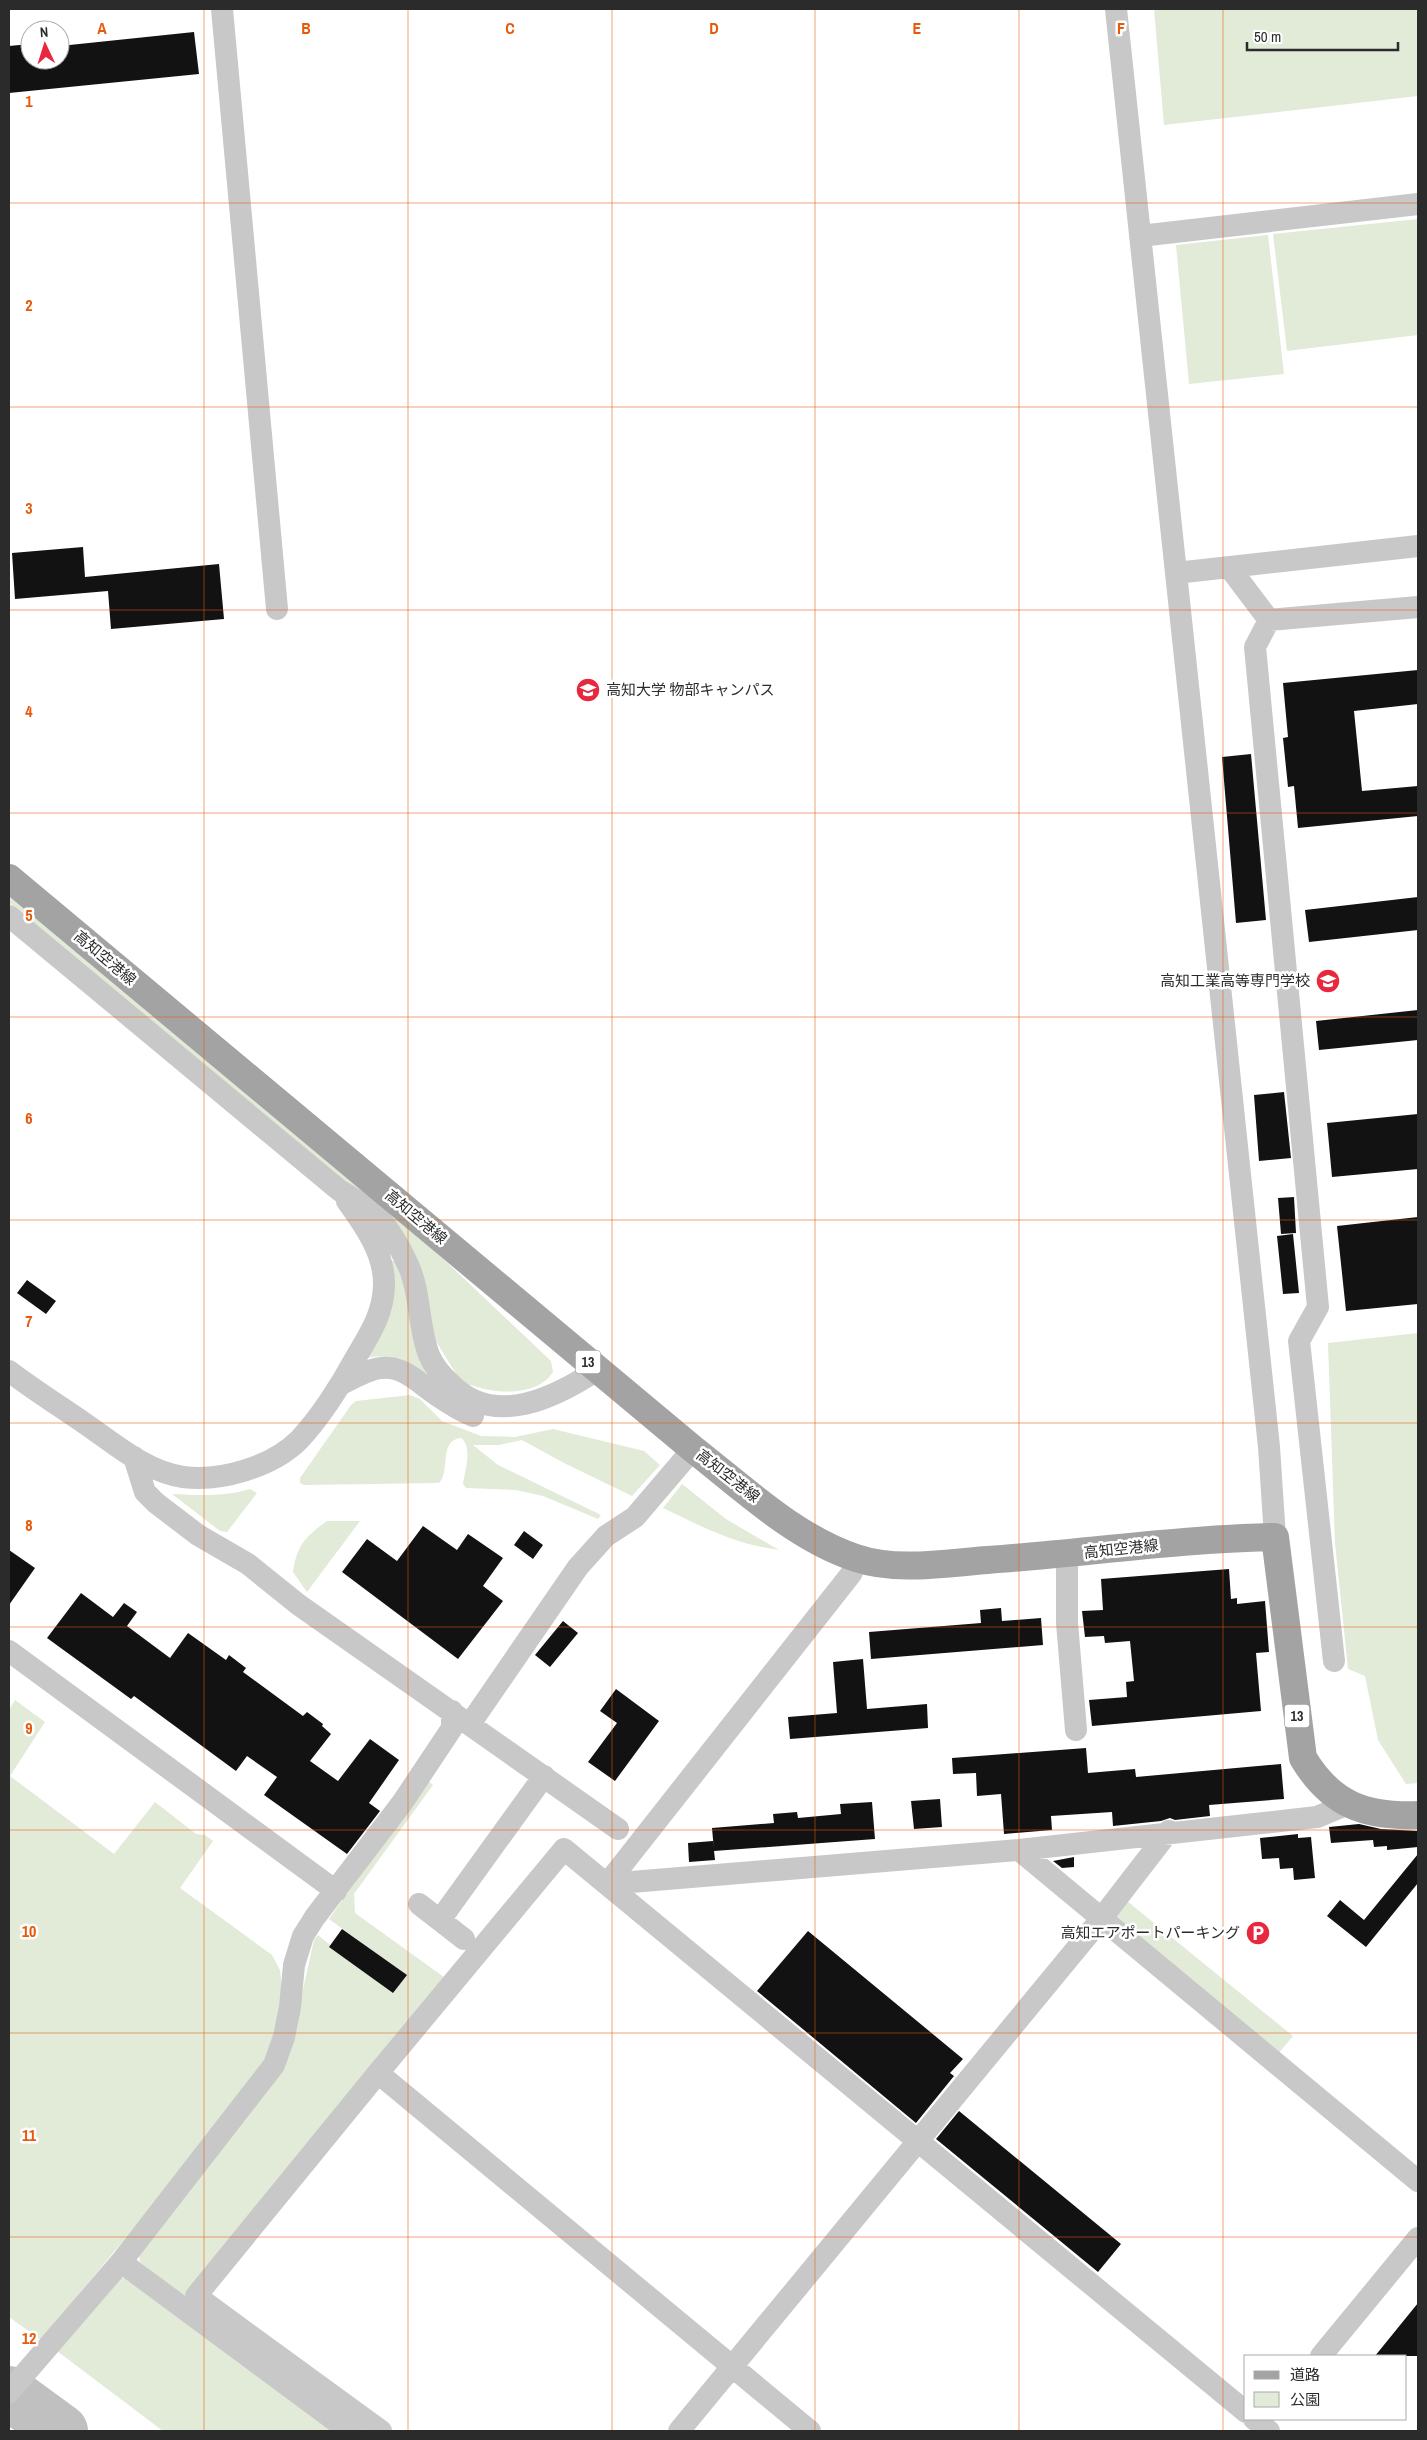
<svg xmlns="http://www.w3.org/2000/svg" width="1427" height="2440" font-family="'Archivo Narrow','Noto Sans JP',sans-serif">
<style>
.green{fill:#e2ead8}
.lines{fill:none;stroke-linecap:round;stroke-linejoin:round}
.taxiway{stroke:#c0c0c0;stroke-width:54}
.building{fill:#121212}
.minor{stroke:#c8c8c8;stroke-width:22}
.major{stroke:#a3a3a3;stroke-width:28}
.grid{fill:none;stroke:#e8590c;stroke-width:1;stroke-opacity:0.55}
.labels{text-anchor:middle;stroke-width:5;stroke-linejoin:round;paint-order:stroke}
.shield{fill:#fff;stroke:#6b6b6b;stroke-width:1}
.shield-label{font-size:14px;font-weight:bold;fill:#2b2b2b}
.poi-label{font-size:15px;fill:#2b2b2b;stroke:#fff;text-anchor:end}
.street-label{font-size:15px;fill:#2b2b2b;stroke:#fff}
.grid-label{font-size:16px;text-anchor:middle;font-weight:bold;fill:#e8590c;stroke:#fff;stroke-width:5;stroke-linejoin:round;paint-order:stroke}
</style>
<rect width="100%" height="100%" fill="#fff"/>
<!-- green -->
<path class="green" d="M1154 9H1418V96L1164 125Z
M1418 219V335L1287 351 1273 234Z
M1268 235 1284 374 1189 384 1176 245Z
M9 895 439 1255 551 1361 553 1372C537 1397 495 1394 471 1385L468 1386 458 1377 434 1338 375 1206 9 903Z
M396 1260 448 1392C424 1376 399 1350 368 1358L389 1262Z
M1418 1333V1783L1406 1784 1378 1740 1365 1676 1348 1669 1335 1543 1328 1343Z
M410 1395 420 1399 442 1421 481 1436 515 1437 553 1429 644 1451 660 1465 632 1496 564 1463 522 1440 499 1445H473L498 1465 601 1515 598 1519 543 1496 516 1490 466 1488 463 1484C465 1470 473 1447 461 1438 438 1440 451 1471 439 1483L304 1485 300 1483V1478L351 1405 356 1401Z
M682 1484 726 1519 779 1550C734 1544 703 1527 663 1508Z
M250 1489 257 1493 227 1532 220 1531 172 1494C199 1495 224 1497 250 1489Z
M327 1521H360L307 1592 293 1572C297 1545 305 1537 327 1521Z
M15 1700 45 1722 10 1776 114 1854 155 1802 196 1834 205 1835 213 1841 180 1888 272 1955 280 1970 282 1990 278 2034 252 2085 41 2340 9 2317V1710Z
M427 1780 433 1785 354 1894 355 1913 448 1980 183 2297 140 2262 139 2255 292 2039 314 1940 318 1935 330 1945 329 1947 393 1993 406 1975 329 1919Z
M1127 1901 1293 2036 1278 2054 1113 1919Z
M129 2277 340 2431H163L53 2348 115 2279Z"/>
<g class="lines">
<!-- taxiway -->
<path class="taxiway" d="M9 2393 61 2431"/>
</g>
<!-- building -->
<path class="building" d="M194 32 199 74 9 93V46L30 44V60H60V46Z
M83 547 85 577 219 564 224 619 111 629 108 591 15 599 12 553Z
M1418 670V704L1354 711 1362 791 1418 786V816L1298 828 1294 786 1288 787 1283 738 1288 737 1283 683Z
M1251 754 1266 920 1236 923 1222 757Z
M1418 897V930L1309 942 1305 910Z
M1418 1010V1040L1319 1050 1316 1021Z
M1284 1092 1291 1158 1259 1161 1254 1095Z
M1418 1114V1169L1332 1177 1327 1123Z
M1294 1197 1296 1233 1281 1234 1278 1198Z
M1418 1217V1304L1346 1311 1337 1226Z
M1293 1234 1299 1293 1283 1294 1277 1236Z
M27 1280 56 1301 46 1314 17 1293Z
M423 1526 457 1550 468 1534 503 1558 483 1586 503 1601 458 1659 342 1572 367 1539 397 1561Z
M524 1531 543 1545 533 1559 514 1545Z
M9 1550 35 1568 9 1605Z
M1229 1569 1231 1599 1237 1598V1604L1265 1601 1269 1652 1256 1653 1261 1711 1092 1726 1089 1700 1127 1697 1126 1682 1134 1681 1130 1641 1105 1643 1104 1636 1085 1637 1082 1611 1103 1610 1101 1579Z
M81 1593 113 1617 124 1603 137 1612 127 1626 170 1658 188 1633 226 1660 229 1655 246 1668 243 1672 303 1716 307 1712 323 1724 322 1726 331 1734 310 1761 338 1781 370 1739 399 1760 369 1803 380 1811 347 1854 264 1795 277 1777 247 1756 236 1771 134 1696 131 1699 47 1638Z
M1001 1608 1002 1621 1041 1618 1043 1645 871 1659 869 1632 981 1623 980 1610Z
M563 1621 578 1633 550 1667 535 1655Z
M863 1659 867 1709 927 1704 928 1728 790 1739 788 1717 837 1713 833 1662Z
M616 1689 659 1721 615 1781 588 1762 617 1723 600 1711Z
M1086 1748 1088 1773 1135 1769 1136 1777 1281 1764 1284 1799 1209 1805 1210 1816 1175 1820 1170 1818 1161 1821 1113 1826 1112 1812 1051 1816 1052 1830 1004 1834 1001 1794 977 1796 976 1773 953 1774 952 1758Z
M940 1799 942 1827 914 1829 911 1801Z
M872 1802 875 1839 714 1851 712 1828 774 1823 773 1814 797 1812 798 1818 841 1814 840 1804Z
M1359 1824 1381 1829 1418 1831V1847L1387 1850V1846L1374 1847 1373 1840 1331 1843 1329 1827Z
M1298 1834V1838L1311 1837 1315 1878 1294 1880 1293 1868 1280 1869 1279 1858 1262 1859 1260 1838Z
M713 1841 715 1860 689 1862 688 1843Z
M1418 1854V1883L1366 1947 1327 1916 1340 1900 1364 1920Z
M1074 1857V1867L1062 1868 1053 1861Z
M342 1929 407 1975 393 1993 329 1947Z
M808 1931 963 2059 950 2073 954 2076 916 2123 757 1991Z
M959 2111 1121 2244 1098 2272 936 2139Z
M1418 2303V2356H1375Z"/>
<g class="lines">
<!-- minor -->
<path class="minor" d="M222 9 277 609
M1116 9 1269 1447 1275 1537
M1140 236 1418 204
M1229 567 1269 620 1418 607
M1176 573 1418 546
M1269 620 1255 647 1318 1307 1299 1341 1334 1661
M9 916 339 1190C348 1196 359 1201 368 1208 385 1221 400 1247 409 1267 421 1295 418 1327 429 1355 434 1367 443 1377 452 1385 495 1428 556 1397 597 1370
M9 1371C34 1390 61 1407 87 1425 116 1445 147 1472 183 1477 220 1482 272 1467 299 1440 319 1419 341 1385 355 1359 369 1335 383 1315 384 1286 385 1254 365 1226 347 1201
M341 1384C350 1380 360 1374 369 1371 398 1360 414 1379 435 1394 448 1403 459 1410 473 1416
M134 1457 145 1492 156 1503 198 1535 248 1564 299 1605 618 1829
M1064 1555 1067 1566V1623L1076 1730
M9 1651 336 1891
M470 1724 578 1567 606 1536 635 1517 693 1449
M1019 1850 1418 2181
M607 1884 1019 1850 1317 1817 1348 1804
M607 1884 851 1574 858 1559
M419 1904 464 1939
M440 1920 544 1776
M378 2073 810 2431
M121 2262 349 2431
M1321 2356 1418 2238
M9 2392 121 2262 274 2065 284 2037 290 2007 294 1965 303 1936 315 1917 402 1803 452 1728V1711
M1254 2419 1269 2431
M381 2431 196 2296 378 2073 564 1849 1246 2412
M679 2431 1101 1919 1169 1831"/>
<!-- major -->
<path class="major" d="M9 878 693 1449C743 1488 795 1538 856 1558 897 1572 946 1563 988 1560 1084 1553 1179 1539 1275 1537L1303 1758C1331 1805 1366 1817 1418 1815"/>
</g>
<!-- grid -->
<path class="grid" d="M204 9V2431M408 9V2431M612 9V2431M815 9V2431M1019 9V2431M1223 9V2431M9 203H1418M9 407H1418M9 610H1418M9 813H1418M9 1017H1418M9 1220H1418M9 1423H1418M9 1627H1418M9 1830H1418M9 2033H1418M9 2237H1418"/>
<!-- icons -->
<defs>
<g id="university-disc" transform="scale(1.25)"><circle r="9.5" fill="#e8283e" stroke="#fff"/><path d="M0-5L7-2L0 1L-7-2ZM-4 1L0 2.5L4 1V4Q0 6-4 4Z" fill="#fff"/></g>
<g id="school-disc" transform="scale(1.25)"><circle r="9.5" fill="#e8283e" stroke="#fff"/><path d="M0-5L7-2L0 1L-7-2ZM-4 1L0 2.5L4 1V4Q0 6-4 4Z" fill="#fff"/></g>
<g id="parking-disc" transform="scale(1.25)"><circle r="9.5" fill="#e8283e" stroke="#fff"/><path d="M-3.5-5.5H1a3.5 3.5 0 0 1 0 7H-1V5.5H-3.5ZM-1-3.4V-.6H.8a1.4 1.4 0 0 0 0-2.8Z" fill="#fff"/></g>
</defs>
<g fill-rule="evenodd">
<use href="#university-disc" x="588" y="690"/>
<use href="#school-disc" x="1328" y="981"/>
<use href="#parking-disc" x="1258" y="1933"/>
</g>
<g class="labels">
<!-- shield labels -->
<g class="shield">
<rect x="575.5" y="1350.5" width="25" height="23" rx="4"/>
<rect x="1284.5" y="1704.5" width="25" height="23" rx="4"/>
</g>
<g class="shield-label">
<text x="588" y="1367">13</text>
<text x="1297" y="1721">13</text>
</g>
<!-- poi labels -->
<g class="poi-label">
<text x="606" y="695" text-anchor="start">高知大学 物部キャンパス</text>
<text x="1310" y="986">高知工業高等専門学校</text>
<text x="1240" y="1938">高知エアポートパーキング</text>
</g>
<!-- street labels -->
<g class="street-label">
<text transform="translate(105 958) rotate(40)" y="5">高知空港線</text>
<text transform="translate(416 1217) rotate(40)" y="5">高知空港線</text>
<text transform="translate(728 1476) rotate(38)" y="5">高知空港線</text>
<text transform="translate(1121 1549) rotate(-6)" y="5">高知空港線</text>
</g>
</g>
<g class="grid-label">
<text x="102" y="34">A</text>
<text x="306" y="34">B</text>
<text x="510" y="34">C</text>
<text x="714" y="34">D</text>
<text x="917" y="34">E</text>
<text x="1121" y="34">F</text>
<text x="29" y="107">1</text>
<text x="29" y="311">2</text>
<text x="29" y="514">3</text>
<text x="29" y="717">4</text>
<text x="29" y="921">5</text>
<text x="29" y="1124">6</text>
<text x="29" y="1327">7</text>
<text x="29" y="1531">8</text>
<text x="29" y="1734">9</text>
<text x="29" y="1937">10</text>
<text x="29" y="2141">11</text>
<text x="29" y="2344">12</text>
</g>
<!-- border -->
<rect width="1427" height="2440" fill="none" stroke="#2b2b2b" stroke-width="20"/>
<!-- legend -->
<rect x="1244" y="2355" width="162" height="65" fill="#ffffff" stroke="#aaaaaa"/>
<rect x="1254" y="2371" width="25" height="8" fill="#a3a3a3" stroke="#aaaaaa"/>
<text x="1290" y="2380" font-size="15" fill="#2b2b2b">道路</text>
<rect x="1254" y="2392" width="25" height="15" fill="#e2ead8" stroke="#aaaaaa"/>
<text x="1290" y="2405" font-size="15" fill="#2b2b2b">公園</text>
<!-- north arrow -->
<g transform="translate(45 45) rotate(356)"><circle r="24" fill="#ffffff" stroke="#aaaaaa"/>
<path d="M0-4L9 19L0 12L-9 19Z" fill="#e8283e"/>
<text y="-8" font-size="14" font-weight="bold" text-anchor="middle" fill="#2b2b2b">N</text>
</g>
<!-- scale -->
<path d="M1247 42v8h151v-8" fill="none" stroke="#2b2b2b" stroke-width="2.5"/>
<text x="1254" y="42" font-size="15" fill="#2b2b2b" stroke="#ffffff" stroke-width="4" paint-order="stroke">50 m</text>
</svg>
